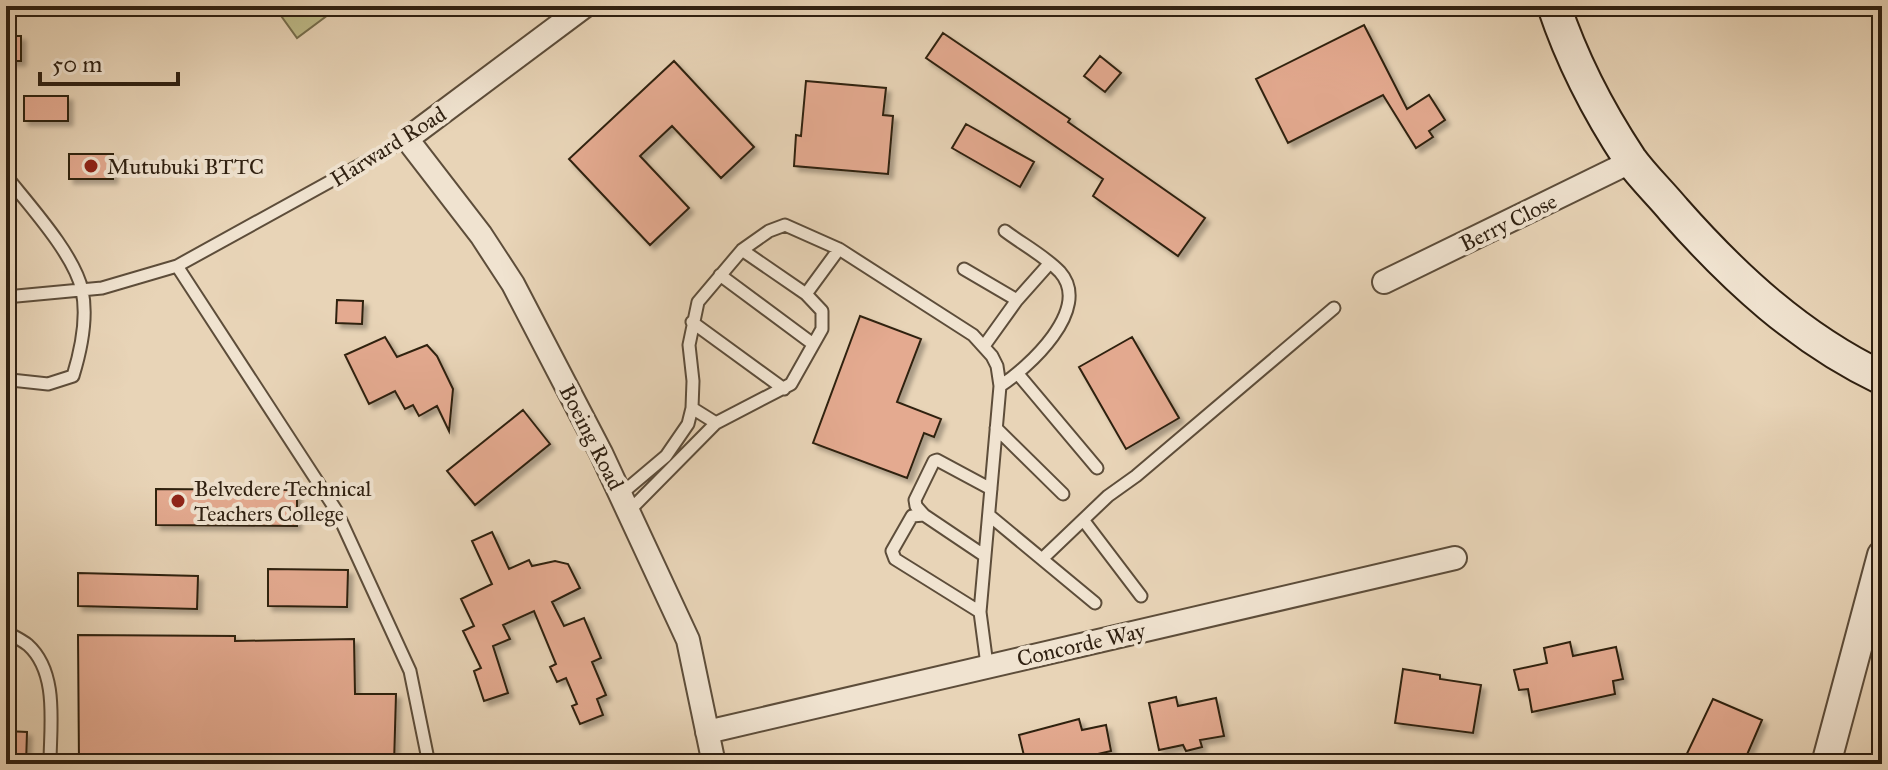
<svg xmlns="http://www.w3.org/2000/svg" width="1888" height="770" font-family="'IM FELL Great Primer',serif">
<style>
.pitch{fill:#bebb89;stroke:#766e4d;stroke-width:2}
.building{fill:#e4aa90;stroke:#2f2011;stroke-width:2;filter:url(#shadow)}
.lines{fill:none;stroke-linecap:round;stroke-linejoin:round}
.service-casing{stroke:#5d4d3a;stroke-width:15}
.minor-casing{stroke:#5d4d3a;stroke-width:26}
.tertiary-casing{stroke:#5d4d3a;stroke-width:32}
.secondary-casing{stroke:#2f2011;stroke-width:36}
.service{stroke:#f0e3d0;stroke-width:11}
.minor{stroke:#f0e3d0;stroke-width:22}
.tertiary{stroke:#f0e3d0;stroke-width:28}
.secondary{stroke:#f0e3d0;stroke-width:32}
.poi-dot{fill:#8f2418;stroke:#f0e3d0;stroke-width:3}
.labels{text-anchor:middle;stroke-width:8;stroke-linejoin:round;paint-order:stroke}
.street-label{font-size:22px;fill:#2f2011;stroke:#f0e3d0}
.poi-label{font-size:22px;fill:#2f2011;stroke:#f0e3d0;text-anchor:start}
</style>
<defs>
<filter id="shadow"><feDropShadow dx="4.5" dy="4.5" stdDeviation="2" flood-color="#0004"/></filter>
</defs>
<rect width="100%" height="100%" fill="#e8d4b7"/>
<filter id="stains"><feTurbulence type="fractalNoise" baseFrequency=".0025" numOctaves="4"/><feColorMatrix values="0 0 0 0 .2 0 0 0 0 .09 0 0 0 0 .02 0 0 0 .5 -.17"/></filter>
<radialGradient id="worn" r=".72"><stop offset=".6" stop-color="#630" stop-opacity="0"/><stop offset="1" stop-color="#630" stop-opacity=".3"/></radialGradient>
<!-- pitch -->
<path class="pitch" d="M274 6H340L297 38Z"/>
<!-- building -->
<path class="building" d="M1364 25 1407 109 1429 95 1445 120 1429 131 1433 137 1416 148 1383 95 1288 143 1256 79Z
M943 33 1070 119 1068 122 1205 218 1178 256 1093 196 1103 179 926 58Z
M6 36H21V61H6Z
M1100 56 1121 73 1105 92 1084 76Z
M674 61 754 147 721 178 672 126 640 156 689 208 650 245 569 159Z
M806 81 886 88 883 115 893 116 888 174 794 166 796 135 801 136Z
M24 96H68V121H24Z
M966 124 1034 162 1020 187 952 148Z
M69 154H113V179H69Z
M337 300 363 301 362 324 336 323Z
M860 316 921 339 897 402 941 419 934 437 924 433 907 478 813 443Z
M385 337 397 357 427 345 437 356 453 389 449 431 437 406 419 416 413 405 405 409 395 391 369 404 345 355Z
M1132 337 1179 418 1126 449 1079 367Z
M523 410 550 444 475 505 447 471Z
M156 489 297 490V526L156 525Z
M492 532 509 569 529 560 532 566 555 561 568 564 580 588 552 602 564 626 584 618 601 658 592 662 606 695 597 699 603 715 580 724 572 706 577 704 566 678 557 682 550 667 556 664 534 611 503 625 510 639 493 646 508 693 484 701 474 671 481 668 463 631 474 626 461 599 492 584 472 541Z
M268 569 348 570 347 607 268 606Z
M78 573 198 576 197 609 78 606Z
M78 635 235 636V641L354 639 355 694H396L394 764H79Z
M1570 642 1573 656 1616 647 1623 679 1613 681 1615 694 1532 712 1528 689 1519 690 1514 670 1547 663 1544 648Z
M1403 669 1440 675V679L1481 685 1473 733 1395 723Z
M1176 697 1178 706 1216 698 1224 736 1200 740 1202 747 1186 751 1183 745 1159 750 1149 703Z
M1713 699 1762 720 1743 764H1682Z
M1079 719 1082 730 1106 725 1111 751 1089 756 1091 764H1026L1019 735Z
M6 731 27 732 26 764H6Z"/>
<g class="lines">
<!-- service casing -->
<g class="service-casing">
<path id="service" d="M6 176C29 205 74 254 82 290 88 318 81 350 73 376L48 384 11 380 6 370
M177 266 336 510 410 671 429 764
M964 269 1017 300
M720 275 813 344
M806 294 839 249
M6 297 102 288 177 266 407 139
M692 322 784 389
M984 346 1017 300 1049 264
M1018 374 1097 468
M1000 386C1028 368 1093 309 1060 272 1045 256 1022 244 1005 231
M692 408 716 423
M996 428 1063 494
M621 494 666 456 688 424 692 408 693 381 689 345 698 302 742 250 769 231 785 225 839 249 973 335 992 356 997 366 1000 386 980 612
M629 511 716 423 791 384 822 329V311L806 294 742 250
M924 515 916 506 915 500 934 461 937 460 991 489
M990 516 1095 603
M1084 521 1141 596
M985 556 924 515 912 516 892 551 895 559 980 612 987 665
M1042 559 1108 496 1136 476 1334 308
M6 632C13 636 22 640 28 645 59 673 50 726 50 764"/>
</g>
<!-- minor casing -->
<g class="minor-casing">
<path id="minor" d="M585 6 407 139 481 235 513 284 601 453 688 640 714 764
M1384 282 1632 161
M707 732 1455 558"/>
</g>
<!-- tertiary casing -->
<g class="tertiary-casing">
<path id="tertiary" d="M1826 764 1882 555"/>
</g>
<!-- secondary casing -->
<g class="secondary-casing">
<path id="secondary" d="M1554 6C1572 60 1599 112 1630 159 1643 177 1660 193 1674 210 1734 278 1800 339 1882 378"/>
</g>
<!-- service -->
<use href="#service" class="service"/>
<!-- minor -->
<use href="#minor" class="minor"/>
<!-- tertiary -->
<use href="#tertiary" class="tertiary"/>
<!-- secondary -->
<use href="#secondary" class="secondary"/>
</g>
<!-- markers -->
<g class="poi-dot">
<circle cx="91" cy="166" r="8"/>
<circle cx="178" cy="501" r="8"/>
</g>
<g class="labels">
<!-- street labels -->
<g class="street-label">
<text transform="translate(388 146) rotate(-32)" y="8">Harward Road</text>
<text transform="translate(1508 222) rotate(-26)" y="8">Berry Close</text>
<text transform="translate(592 437) rotate(63)" y="8">Boeing Road</text>
<text transform="translate(1081 644) rotate(-13)" y="8">Concorde Way</text>
</g>
<!-- poi labels -->
<g class="poi-label">
<text x="107" y="174">Mutubuki BTTC</text>
<text x="194" y="496">Belvedere Technical<tspan x="194" dy="25">Teachers College</tspan></text>
</g>
</g>
<!-- margin -->
<rect width="1888" height="770" fill="none" stroke="#e8d4b7" stroke-width="32"/>
<rect x="8" y="8" width="1872" height="754" fill="none" stroke="#2f2011" stroke-width="4"/>
<rect x="16" y="16" width="1856" height="738" fill="none" stroke="#2f2011" stroke-width="2"/>
<!-- scale -->
<path d="M40 72v12h138v-12" fill="none" stroke="#2f2011" stroke-width="4"/>
<text x="52" y="72" font-size="24" fill="#2f2011" stroke="#f0e3d0" stroke-width="6" paint-order="stroke">50 m</text>
<rect width="100%" height="100%" filter="url(#stains)"/>
<rect width="100%" height="100%" fill="url(#worn)"/>
</svg>
